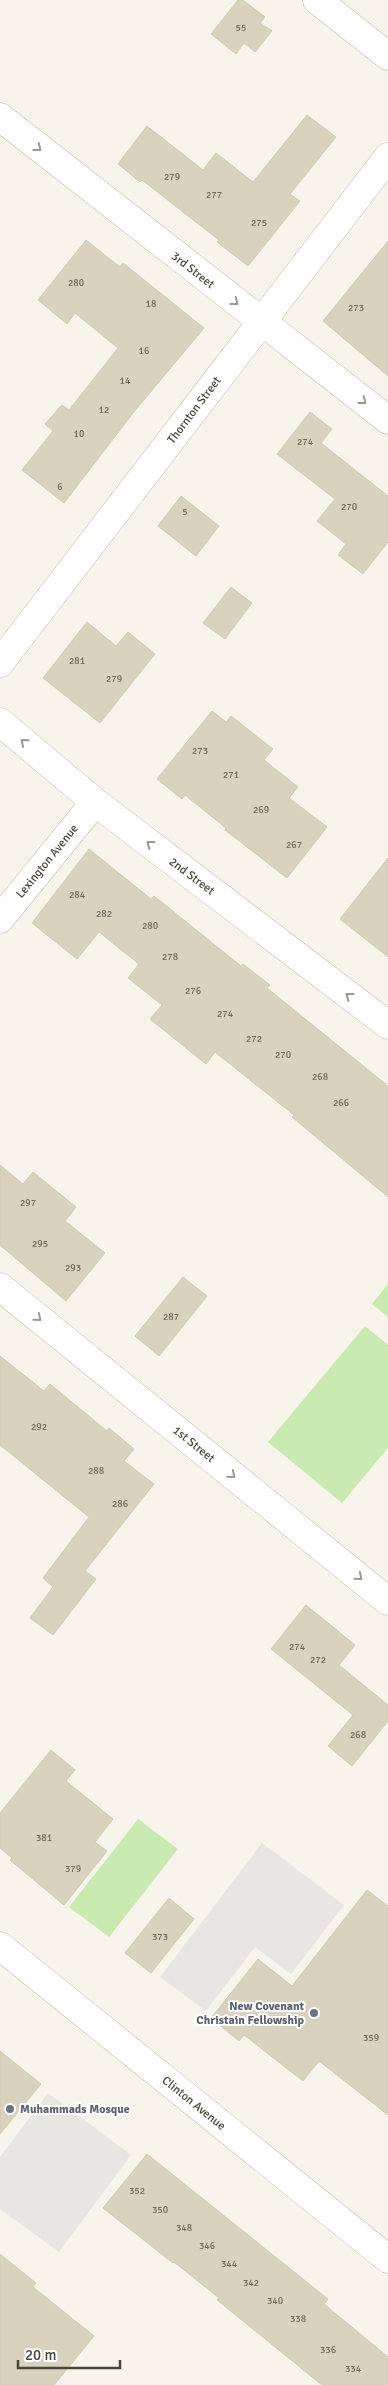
<svg xmlns="http://www.w3.org/2000/svg" width="388" height="2385" font-family="Signika,sans-serif">
<style>
.green{fill:#c9ebb2}
.parking{fill:#e7e6e2}
.building{fill:#d8d2bf;stroke:#d3cbb2}
.lines{fill:none;stroke-linecap:round;stroke-linejoin:round}
.minor-casing{stroke:#c2beac;stroke-width:29}
.minor{stroke:#fff;stroke-width:28}
.oneway{stroke:#9b9992}
.worship-dot{fill:#6b7280;stroke:#fff;stroke-width:2}
.labels{text-anchor:middle;stroke-width:4;stroke-linejoin:round;paint-order:stroke}
.number-label{font-size:10px;fill:#6e695a}
.street-label{font-size:12px;fill:#4a4638;stroke:#fff}
.worship-label{font-size:12px;font-weight:bold;fill:#5b616d;stroke:#fff;text-anchor:end}
</style>
<rect width="100%" height="100%" fill="#f6f4eb"/>
<!-- green -->
<path class="green" d="M388 1284V1317L372 1304Z
M365 1326 388 1345V1448L342 1503 268 1442Z
M138 1819 178 1849 109 1937 69 1907Z"/>
<!-- parking -->
<path class="parking" d="M262 1843 344 1905 291 1974 255 1947 206 2011 160 1977Z
M48 2093 131 2155 59 2252 0 2209V2157Z"/>
<!-- building -->
<path class="building" d="M238 0H243L265 17 260 23 272 31 255 52 244 43 236 54 211 34Z
M307 115 336 137 290 194 300 201 248 266 217 242 219 240 142 180 140 182 118 164 147 126 203 170 216 153 253 182Z
M86 240 120 267 123 263 204 328 133 413 64 503 22 470 53 431 45 424 62 405 69 410 118 348 75 313 67 324 38 300Z
M388 241V376L323 321Z
M310 412 332 429 321 443 388 496V542L363 574 338 555 346 544 317 521 335 499 277 454Z
M181 496 219 526 196 556 158 526Z
M231 587 252 603 225 639 203 623Z
M87 622 116 646 128 632 155 654 100 723 43 678Z
M212 711 226 722 231 716 273 749 264 760 298 787 289 798 327 827 287 878 225 830 226 828 185 795 182 799 157 779Z
M89 849 151 899 154 896 241 966 243 964 270 985 267 988 388 1086V1197L292 1117 294 1115 215 1052 206 1064 150 1019 162 1005 128 978 139 964 99 932 77 959 32 923Z
M388 858V957L340 919Z
M0 1165 23 1184 33 1172 76 1207 65 1221 105 1253 66 1301 0 1245Z
M183 1277 207 1296 159 1356 135 1336Z
M0 1356 44 1391 50 1384 107 1431 109 1428 134 1449 124 1461 154 1484 85 1571 96 1579 53 1635 30 1618 53 1587 43 1578 89 1517 0 1445Z
M306 1605 355 1645 339 1665 388 1705V1721L352 1766 328 1746 353 1715 271 1649Z
M51 1750 75 1770 66 1781 113 1819 95 1842 107 1851 64 1905 10 1860 12 1858 0 1848V1813Z
M367 1890 388 1906V2115L319 2061 303 2081 244 2035 239 2041 211 2018 258 1959 292 1986Z
M169 1898 194 1919 151 1973 125 1953Z
M0 2051 41 2084 0 2134Z
M147 2154 328 2299 324 2304 388 2357V2385H322L217 2300 219 2298 174 2262 173 2263 103 2208Z
M0 2254 36 2283 33 2287 94 2336 54 2385H0Z"/>
<g class="lines">
<!-- minor casing -->
<g class="minor-casing">
<path id="minor" d="M317 0 388 56
M0 117 388 420
M0 663 388 157
M0 722 95 802 388 1025
M0 919 95 802
M0 1287 388 1601
M0 1946 388 2259"/>
</g>
<!-- minor -->
<use href="#minor" class="minor"/>
</g>
<!-- one-way arrows -->
<defs><path id="oneway-chevron" d="M-2-3.5L2.5 0L-2 3.5" fill="none" stroke-width="1.6" stroke-linecap="round" stroke-linejoin="round" transform="scale(1.25)"/></defs>
<g class="oneway">
<use href="#oneway-chevron" transform="translate(38 148) rotate(38)"/>
<use href="#oneway-chevron" transform="translate(235 302) rotate(38)"/>
<use href="#oneway-chevron" transform="translate(363 401) rotate(38)"/>
<use href="#oneway-chevron" transform="translate(24 742) rotate(-140)"/>
<use href="#oneway-chevron" transform="translate(150 844) rotate(-143)"/>
<use href="#oneway-chevron" transform="translate(349 996) rotate(-143)"/>
<use href="#oneway-chevron" transform="translate(38 1318) rotate(39)"/>
<use href="#oneway-chevron" transform="translate(232 1475) rotate(39)"/>
<use href="#oneway-chevron" transform="translate(359 1577) rotate(39)"/>
</g>
<!-- markers -->
<g class="worship-dot">
<circle cx="314" cy="2013" r="5"/>
<circle cx="10" cy="2109" r="5"/>
</g>
<g class="labels">
<!-- number labels -->
<g class="number-label">
<text x="241" y="31">55</text>
<text x="172" y="180">279</text>
<text x="214" y="198">277</text>
<text x="259" y="226">275</text>
<text x="76" y="286">280</text>
<text x="151" y="307">18</text>
<text x="356" y="311">273</text>
<text x="144" y="354">16</text>
<text x="125" y="384">14</text>
<text x="104" y="413">12</text>
<text x="79" y="437">10</text>
<text x="305" y="445">274</text>
<text x="60" y="490">6</text>
<text x="349" y="510">270</text>
<text x="185" y="515">5</text>
<text x="77" y="664">281</text>
<text x="114" y="682">279</text>
<text x="200" y="754">273</text>
<text x="231" y="778">271</text>
<text x="261" y="813">269</text>
<text x="294" y="848">267</text>
<text x="77" y="898">284</text>
<text x="104" y="917">282</text>
<text x="150" y="929">280</text>
<text x="170" y="960">278</text>
<text x="193" y="994">276</text>
<text x="225" y="1017">274</text>
<text x="254" y="1042">272</text>
<text x="283" y="1058">270</text>
<text x="320" y="1080">268</text>
<text x="341" y="1106">266</text>
<text x="28" y="1206">297</text>
<text x="40" y="1247">295</text>
<text x="73" y="1271">293</text>
<text x="171" y="1320">287</text>
<text x="39" y="1430">292</text>
<text x="96" y="1474">288</text>
<text x="120" y="1507">286</text>
<text x="297" y="1650">274</text>
<text x="318" y="1663">272</text>
<text x="358" y="1738">268</text>
<text x="44" y="1841">381</text>
<text x="73" y="1872">379</text>
<text x="160" y="1940">373</text>
<text x="371" y="2041">359</text>
<text x="137" y="2194">352</text>
<text x="160" y="2213">350</text>
<text x="184" y="2231">348</text>
<text x="207" y="2249">346</text>
<text x="229" y="2267">344</text>
<text x="251" y="2286">342</text>
<text x="275" y="2304">340</text>
<text x="298" y="2322">338</text>
<text x="328" y="2353">336</text>
<text x="353" y="2372">334</text>
</g>
<!-- street labels -->
<g class="street-label">
<text transform="translate(193 270) rotate(38)" y="4">3rd Street</text>
<text transform="translate(194 410) rotate(-53)" y="4">Thornton Street</text>
<text transform="translate(47 861) rotate(-51)" y="4">Lexington Avenue</text>
<text transform="translate(192 876) rotate(37)" y="4">2nd Street</text>
<text transform="translate(194 1444) rotate(39)" y="4">1st Street</text>
<text transform="translate(194 2103) rotate(39)" y="4">Clinton Avenue</text>
</g>
<!-- worship labels -->
<g class="worship-label">
<text x="304" y="2010">New Covenant<tspan x="304" dy="14">Christain Fellowship</tspan></text>
<text x="20" y="2113" text-anchor="start">Muhammads Mosque</text>
</g>
</g>
<!-- scale -->
<path d="M18 2360v8h102v-8" fill="none" stroke="#4a4638" stroke-width="2.5"/>
<text x="25" y="2360" font-size="15" fill="#4a4638" stroke="#ffffff" stroke-width="4" paint-order="stroke">20 m</text>
</svg>
